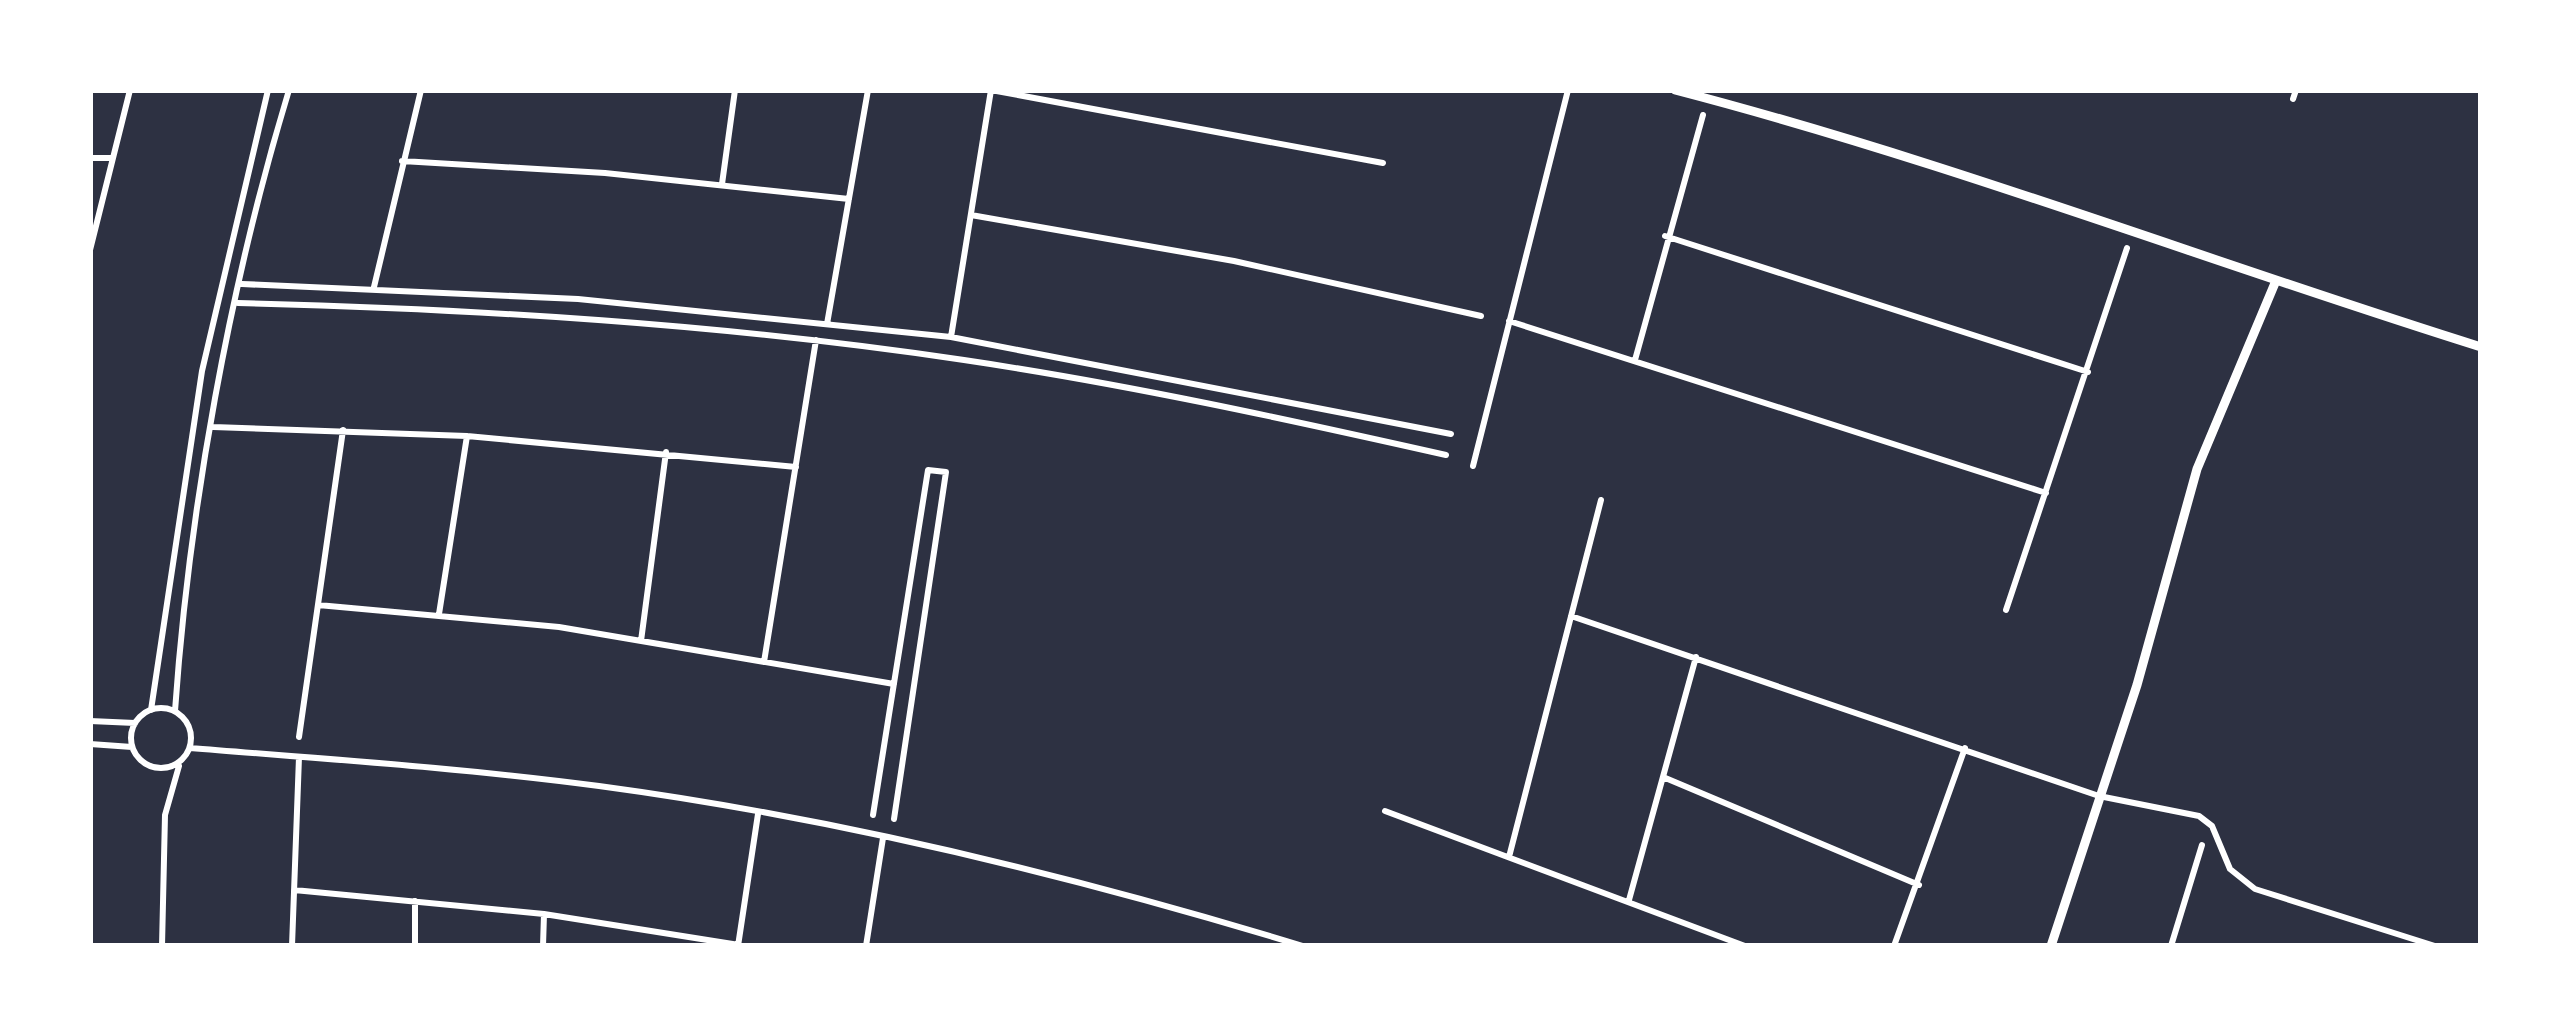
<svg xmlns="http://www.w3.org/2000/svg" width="2571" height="1036" font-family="Inter,sans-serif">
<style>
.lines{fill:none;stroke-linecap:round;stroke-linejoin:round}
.minor{stroke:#fff;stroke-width:6}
.tertiary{stroke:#fff;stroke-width:9}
.secondary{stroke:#fff;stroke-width:9}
</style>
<rect width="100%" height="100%" fill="#2d3142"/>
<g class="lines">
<!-- minor -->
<path class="minor" d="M991 90 1383 163
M2293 99 2296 90
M90 158H113
M402 161 605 173 849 199
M722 184 735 90
M971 215 1234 261 1481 316
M1665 236 2088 372
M90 250 130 90
M242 284 578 299 951 337 1451 434
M374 287 421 90
M238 303C481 309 723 324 964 360 1126 384 1286 419 1446 455
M1509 321 2046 493
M827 324 868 90
M951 337 991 90
M1635 360 1703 115
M213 427 467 436 796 467
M1473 466 1568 90
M318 605 559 627 894 684
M2006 610 2127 248
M439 614 467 436
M1571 616 2099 796 2199 816 2212 826 2230 869 2255 889 2435 946
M641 641 666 452
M764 662 816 340
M131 738a30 30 0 1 1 60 0a30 30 0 1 1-60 0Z
M151 710 202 371 268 90
M175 711C189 509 230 284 289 90
M90 721 135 723
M299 737 343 430
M90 744 132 747
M190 748C326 759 463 768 599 786 837 818 1074 876 1303 946
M1663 777 1919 885
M1385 811 1745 946
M873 815 928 470 946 472 894 819
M1509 857 1601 500
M294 890 544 914 739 945
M1629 900 1696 657
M162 946 165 815 179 766
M292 946 299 757
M415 946V901
M543 946 544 914
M738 946 758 814
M866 946 883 838
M1894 946 1965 748
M2171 946 2202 845"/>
<!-- tertiary -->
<path class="tertiary" d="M1675 90C1948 161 2212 263 2481 347"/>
<!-- secondary -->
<path class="secondary" d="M2051 946 2137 685 2197 469 2275 283"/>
</g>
<!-- border -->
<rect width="2571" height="1036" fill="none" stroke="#ffffff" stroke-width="186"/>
</svg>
